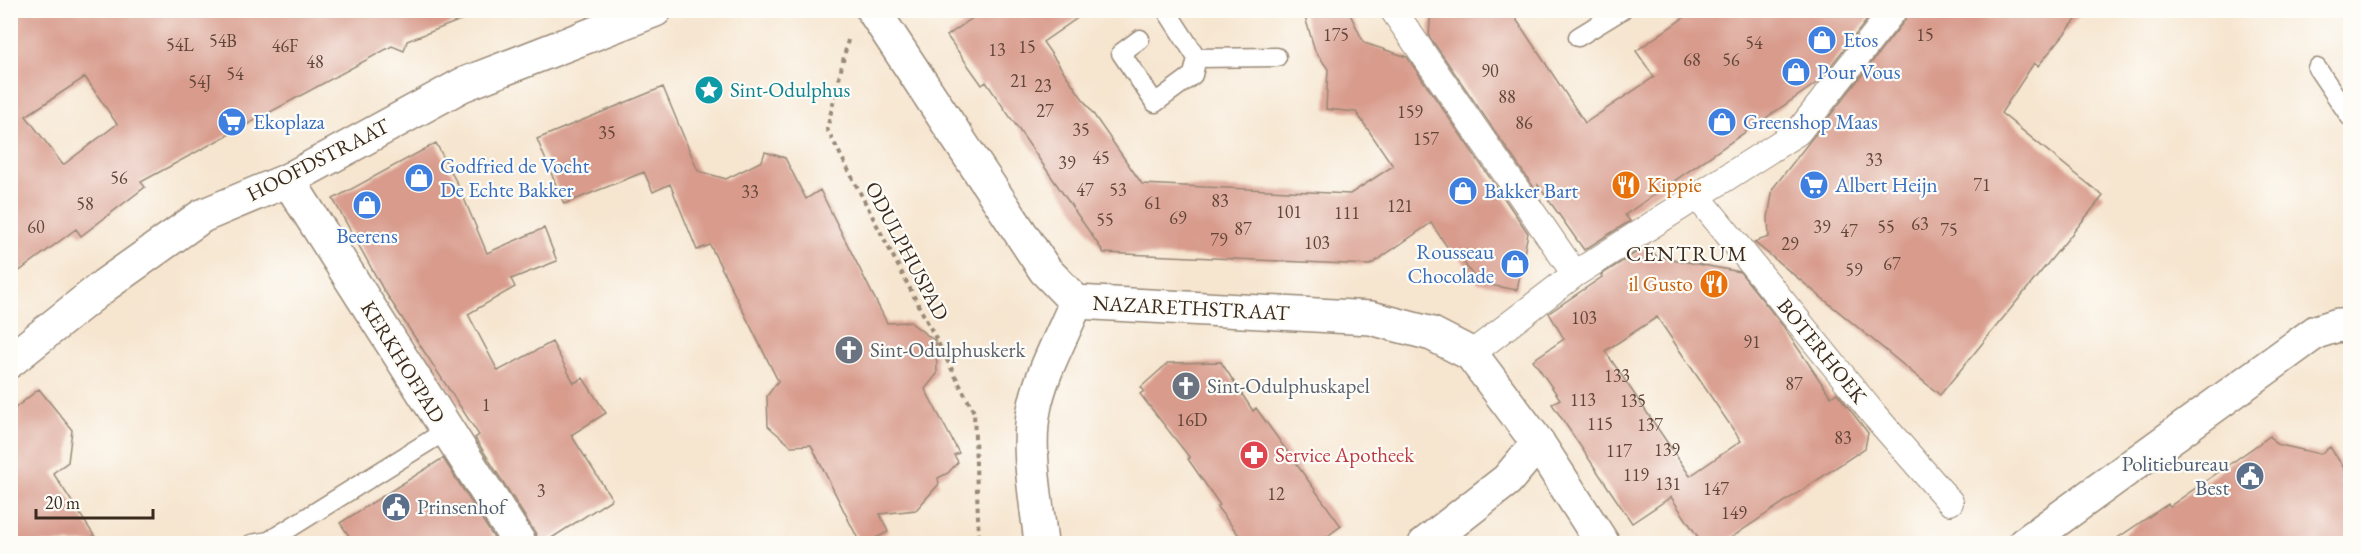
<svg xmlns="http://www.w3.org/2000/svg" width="2361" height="554" font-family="'EB Garamond',serif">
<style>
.building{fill:#d89b8c;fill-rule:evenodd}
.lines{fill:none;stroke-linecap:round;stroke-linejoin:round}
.service-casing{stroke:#988876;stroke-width:21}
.pedestrian-casing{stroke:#988876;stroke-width:28}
.minor-casing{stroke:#988876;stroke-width:36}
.tertiary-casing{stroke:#988876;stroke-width:36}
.path{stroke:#988876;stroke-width:4;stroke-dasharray:4.5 4.5;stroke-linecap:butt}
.service{stroke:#fff;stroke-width:18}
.pedestrian{stroke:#fff;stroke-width:26}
.minor{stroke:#fff;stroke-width:33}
.tertiary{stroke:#fff;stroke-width:33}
.labels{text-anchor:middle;stroke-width:4.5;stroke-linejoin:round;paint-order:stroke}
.number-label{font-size:18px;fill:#62463a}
.shop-label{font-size:21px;fill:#366cbe;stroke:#fdfcf7;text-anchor:start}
.culture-label{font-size:21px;fill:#0d838f;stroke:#fdfcf7;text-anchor:start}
.street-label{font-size:21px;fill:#3b2a1e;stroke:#fdfcf7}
.food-label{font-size:21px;fill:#c56008;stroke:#fdfcf7;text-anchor:start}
.worship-label{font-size:21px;fill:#5b616d;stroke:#fdfcf7;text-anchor:start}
.health-label{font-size:21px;fill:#be3a42;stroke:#fdfcf7;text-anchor:start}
.service-label{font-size:21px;fill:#4e5e75;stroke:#fdfcf7;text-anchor:end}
.neighbourhood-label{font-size:22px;letter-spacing:1.5px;fill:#3b2a1e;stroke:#fdfcf7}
</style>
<rect width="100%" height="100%" fill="#fdfcf7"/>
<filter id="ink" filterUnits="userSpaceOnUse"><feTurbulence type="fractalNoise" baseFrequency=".0167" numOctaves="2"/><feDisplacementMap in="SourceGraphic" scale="12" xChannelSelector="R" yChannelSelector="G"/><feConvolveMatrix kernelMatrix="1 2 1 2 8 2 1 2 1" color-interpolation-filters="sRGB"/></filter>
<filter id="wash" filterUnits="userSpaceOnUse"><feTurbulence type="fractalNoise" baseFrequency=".008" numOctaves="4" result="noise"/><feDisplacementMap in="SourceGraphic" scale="24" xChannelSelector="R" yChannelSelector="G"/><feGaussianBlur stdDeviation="1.35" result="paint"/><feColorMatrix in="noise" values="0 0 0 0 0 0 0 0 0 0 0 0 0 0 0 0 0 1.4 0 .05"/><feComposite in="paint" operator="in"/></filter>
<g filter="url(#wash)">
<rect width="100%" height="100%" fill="#f6e5cf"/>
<g id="blocks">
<!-- building -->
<path class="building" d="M10 10H479V13L407 41 404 51 392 46 141 182 145 187 81 236 76 229 10 278ZM85 77 117 124 63 165 26 116Z
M984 10H1089L1043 42 1142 184 1350 194 1393 166 1356 112 1326 109 1328 69 1315 51 1303 10H1348L1364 43 1407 57 1528 233 1517 290 1478 283 1456 251 1452 254 1431 223 1370 265 1104 253 986 82 982 85 947 36Z
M1431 10H1510L1585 123 1654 77 1636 51 1695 10H1875L1818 82 1625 215 1630 221 1584 250 1538 185 1537 192 1429 36Z
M1909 10H2084L2038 66 2034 63 2001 113 2103 196 1940 395 1754 242 1769 237 1768 218 1773 188 1906 19Z
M663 87 698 171 726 179 762 161 765 152 785 158 806 199 820 190 887 323 910 322 936 342 937 374 925 389 959 453 954 455 958 462 948 473 938 478 939 484 916 510 880 514 888 532 866 543H860L811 445 791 446 768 426 767 396 778 381 710 245 697 250 670 184 653 192 644 172 564 204 537 139Z
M436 143 460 189 487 253 544 228 557 261 511 279 515 287 468 314 498 371 552 342 574 383 583 378 606 413 571 435 612 499 544 543H539L536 534 475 438 479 435 383 289 333 199Z
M1648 245 1656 256 1740 272 1783 326 1831 397 1837 393 1868 433 1865 448 1723 543H1702L1671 497 1632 523 1552 404 1560 399 1533 360 1564 339 1549 313 1602 277 1601 275ZM1657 317 1741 441 1690 476 1605 351Z
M1221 362 1253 411 1256 408 1341 526 1318 543H1245L1217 507 1220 505 1188 459 1190 458 1140 394 1144 391 1141 387 1168 363Z
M39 389 72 430 68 462 53 473 99 543H10V412Z
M2270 436 2276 444 2320 454 2330 447 2350 477V543H2110L2168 504 2170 506Z
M443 458 497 543H354L340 523Z"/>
</g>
</g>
<g filter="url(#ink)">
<use href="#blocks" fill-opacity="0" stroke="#988876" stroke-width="1.5"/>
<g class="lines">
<!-- service casing -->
<g class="service-casing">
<path id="service" d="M1166 10 1197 58 1277 57
M1578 37 1622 10
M1140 39 1121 53 1155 103 1193 75 1197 58
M2317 68 2350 117
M251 544 269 541 447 430"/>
</g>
<!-- pedestrian casing -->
<g class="pedestrian-casing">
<path id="pedestrian" d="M1393 10 1575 274 1798 132 1894 10
M1697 196 1875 416 1950 502
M1471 354 1575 274"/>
</g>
<!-- minor casing -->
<g class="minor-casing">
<path id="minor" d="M288 180 520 544
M1041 544C1037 502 1026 451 1034 410 1041 372 1062 338 1076 302
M1425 544 1507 480 1538 443"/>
</g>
<!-- tertiary casing -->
<g class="tertiary-casing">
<path id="tertiary" d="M873 10 1045 270 1076 302 1371 318 1432 334 1471 354 1538 443 1603 544
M10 361 105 285 202 216 288 180 462 85 655 10
M2024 544 2316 332 2338 325 2350 326"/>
</g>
<!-- path -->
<path class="path" d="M848 40 827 129 974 412 979 544"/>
<!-- service -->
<use href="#service" class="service"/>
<!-- pedestrian -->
<use href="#pedestrian" class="pedestrian"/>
<!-- minor -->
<use href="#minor" class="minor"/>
<!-- tertiary -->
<use href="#tertiary" class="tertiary"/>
</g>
</g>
<!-- icons -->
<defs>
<g id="shop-disc" transform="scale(1.5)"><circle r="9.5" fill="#3f7fe0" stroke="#fdfcf7"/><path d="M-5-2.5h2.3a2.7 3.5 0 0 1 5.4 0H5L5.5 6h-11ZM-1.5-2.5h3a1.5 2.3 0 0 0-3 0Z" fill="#fff"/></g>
<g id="sight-disc" transform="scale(1.5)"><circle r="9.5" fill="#0f9aa8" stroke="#fdfcf7"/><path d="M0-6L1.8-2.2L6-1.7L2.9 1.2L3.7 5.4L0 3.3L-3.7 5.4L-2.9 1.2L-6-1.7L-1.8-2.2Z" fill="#fff"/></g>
<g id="supermarket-disc" transform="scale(1.5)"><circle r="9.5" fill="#3f7fe0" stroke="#fdfcf7"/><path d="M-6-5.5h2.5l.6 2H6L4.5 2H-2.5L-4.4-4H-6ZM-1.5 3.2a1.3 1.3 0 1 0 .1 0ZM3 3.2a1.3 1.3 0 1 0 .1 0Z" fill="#fff"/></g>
<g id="restaurant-disc" transform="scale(1.5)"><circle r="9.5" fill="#e8710a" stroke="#fdfcf7"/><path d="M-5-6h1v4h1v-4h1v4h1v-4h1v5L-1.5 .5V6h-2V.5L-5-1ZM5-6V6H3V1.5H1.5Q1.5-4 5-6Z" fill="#fff"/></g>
<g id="church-disc" transform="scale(1.5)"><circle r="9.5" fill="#6b7280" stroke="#fdfcf7"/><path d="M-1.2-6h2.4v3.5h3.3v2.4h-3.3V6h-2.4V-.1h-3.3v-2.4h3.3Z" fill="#fff"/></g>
<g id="pharmacy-disc" transform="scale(1.5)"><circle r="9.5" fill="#e0444e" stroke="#fdfcf7"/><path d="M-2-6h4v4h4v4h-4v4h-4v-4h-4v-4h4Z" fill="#fff"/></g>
<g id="civic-disc" transform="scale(1.5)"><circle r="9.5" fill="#5c6f8a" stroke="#fdfcf7"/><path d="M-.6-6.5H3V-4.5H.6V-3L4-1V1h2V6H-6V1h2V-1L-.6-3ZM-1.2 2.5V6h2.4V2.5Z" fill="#fff"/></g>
</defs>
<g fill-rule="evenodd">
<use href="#shop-disc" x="1822" y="40"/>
<use href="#shop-disc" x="1796" y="72"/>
<use href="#sight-disc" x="709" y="90"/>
<use href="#supermarket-disc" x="232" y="122"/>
<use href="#shop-disc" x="1722" y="122"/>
<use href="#shop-disc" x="419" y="178"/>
<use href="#restaurant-disc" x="1626" y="185"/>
<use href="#supermarket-disc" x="1814" y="185"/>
<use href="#shop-disc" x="1463" y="191"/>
<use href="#shop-disc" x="367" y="205"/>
<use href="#shop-disc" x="1515" y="264"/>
<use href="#restaurant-disc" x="1714" y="284"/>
<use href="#church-disc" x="849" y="350"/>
<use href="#church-disc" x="1186" y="386"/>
<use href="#pharmacy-disc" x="1254" y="455"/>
<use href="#civic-disc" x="2250" y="476"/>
<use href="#civic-disc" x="396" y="507"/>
</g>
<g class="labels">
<!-- number labels -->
<g class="number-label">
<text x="1336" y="41">175</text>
<text x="1925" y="41">15</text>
<text x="223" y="47">54B</text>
<text x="1754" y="49">54</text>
<text x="180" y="51">54L</text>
<text x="285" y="52">46F</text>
<text x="1027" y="53">15</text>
<text x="997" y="56">13</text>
<text x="1692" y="66">68</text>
<text x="1731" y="66">56</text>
<text x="315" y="68">48</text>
<text x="1490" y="77">90</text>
<text x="235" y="80">54</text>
<text x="1019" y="87">21</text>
<text x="200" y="88">54J</text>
<text x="1043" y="92">23</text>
<text x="1507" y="103">88</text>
<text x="1045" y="117">27</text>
<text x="1410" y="118">159</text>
<text x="1524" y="129">86</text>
<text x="1081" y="136">35</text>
<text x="607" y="139">35</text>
<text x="1426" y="145">157</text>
<text x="1101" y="164">45</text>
<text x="1874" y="166">33</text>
<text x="1067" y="169">39</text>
<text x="119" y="184">56</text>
<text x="1982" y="191">71</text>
<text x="1085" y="196">47</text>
<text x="1118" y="196">53</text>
<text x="750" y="198">33</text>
<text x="1220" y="207">83</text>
<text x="1153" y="209">61</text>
<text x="85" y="210">58</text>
<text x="1400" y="212">121</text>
<text x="1289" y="218">101</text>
<text x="1347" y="219">111</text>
<text x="1178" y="224">69</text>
<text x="1105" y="226">55</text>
<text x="1920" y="230">63</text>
<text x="36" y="233">60</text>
<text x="1822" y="233">39</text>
<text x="1886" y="233">55</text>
<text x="1243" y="235">87</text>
<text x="1949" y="236">75</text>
<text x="1849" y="237">47</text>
<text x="1219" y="246">79</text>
<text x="1317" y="249">103</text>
<text x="1790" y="250">29</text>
<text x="1892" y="270">67</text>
<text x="1854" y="276">59</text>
<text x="1584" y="324">103</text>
<text x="1752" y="348">91</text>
<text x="1617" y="382">133</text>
<text x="1794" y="390">87</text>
<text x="1583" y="406">113</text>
<text x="1633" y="407">135</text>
<text x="486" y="411">1</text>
<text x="1192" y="426">16D</text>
<text x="1600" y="430">115</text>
<text x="1650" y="431">137</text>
<text x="1843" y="444">83</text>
<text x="1667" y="456">139</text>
<text x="1619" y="457">117</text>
<text x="1636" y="481">119</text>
<text x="1668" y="490">131</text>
<text x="1716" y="495">147</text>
<text x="541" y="497">3</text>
<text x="1276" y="500">12</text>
<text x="1734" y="519">149</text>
</g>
<!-- shop labels -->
<g class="shop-label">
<text x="1843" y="47">Etos</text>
<text x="1817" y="79">Pour Vous</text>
<text x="253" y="129">Ekoplaza</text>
<text x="1743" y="129">Greenshop Maas</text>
<text x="440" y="173">Godfried de Vocht<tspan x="440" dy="24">De Echte Bakker</tspan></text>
<text x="1835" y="192">Albert Heijn</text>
<text x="1484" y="198">Bakker Bart</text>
<text x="367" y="243" text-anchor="middle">Beerens</text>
<text x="1494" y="259" text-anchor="end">Rousseau<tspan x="1494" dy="24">Chocolade</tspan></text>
</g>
<!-- culture labels -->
<g class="culture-label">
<text x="730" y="97">Sint-Odulphus</text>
</g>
<!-- street labels -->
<g class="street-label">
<text transform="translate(318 160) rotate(-27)" y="7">HOOFDSTRAAT</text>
<text transform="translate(907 251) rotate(62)" y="7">ODULPHUSPAD</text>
<text transform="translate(1191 308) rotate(3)" y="7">NAZARETHSTRAAT</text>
<text transform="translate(1822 351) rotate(51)" y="7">BOTERHOEK</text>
<text transform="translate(403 362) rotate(58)" y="7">KERKHOFPAD</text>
</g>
<!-- food labels -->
<g class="food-label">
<text x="1647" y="192">Kippie</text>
<text x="1693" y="291" text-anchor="end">il Gusto</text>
</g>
<!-- worship labels -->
<g class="worship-label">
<text x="870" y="357">Sint-Odulphuskerk</text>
<text x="1207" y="393">Sint-Odulphuskapel</text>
</g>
<!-- health labels -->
<g class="health-label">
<text x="1275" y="462">Service Apotheek</text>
</g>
<!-- service labels -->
<g class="service-label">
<text x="2229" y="471">Politiebureau<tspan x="2229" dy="24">Best</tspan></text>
<text x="417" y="514" text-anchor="start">Prinsenhof</text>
</g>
<!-- neighbourhood labels -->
<g class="neighbourhood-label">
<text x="1687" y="261">CENTRUM</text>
</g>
</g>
<!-- margin -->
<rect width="2361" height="554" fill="none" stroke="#fdfcf7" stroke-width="36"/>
<!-- scale -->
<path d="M36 509v9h117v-9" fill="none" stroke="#3b2a1e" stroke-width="3"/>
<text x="45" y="509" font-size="18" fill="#3b2a1e" stroke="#fdfcf7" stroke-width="4.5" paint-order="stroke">20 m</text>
</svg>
